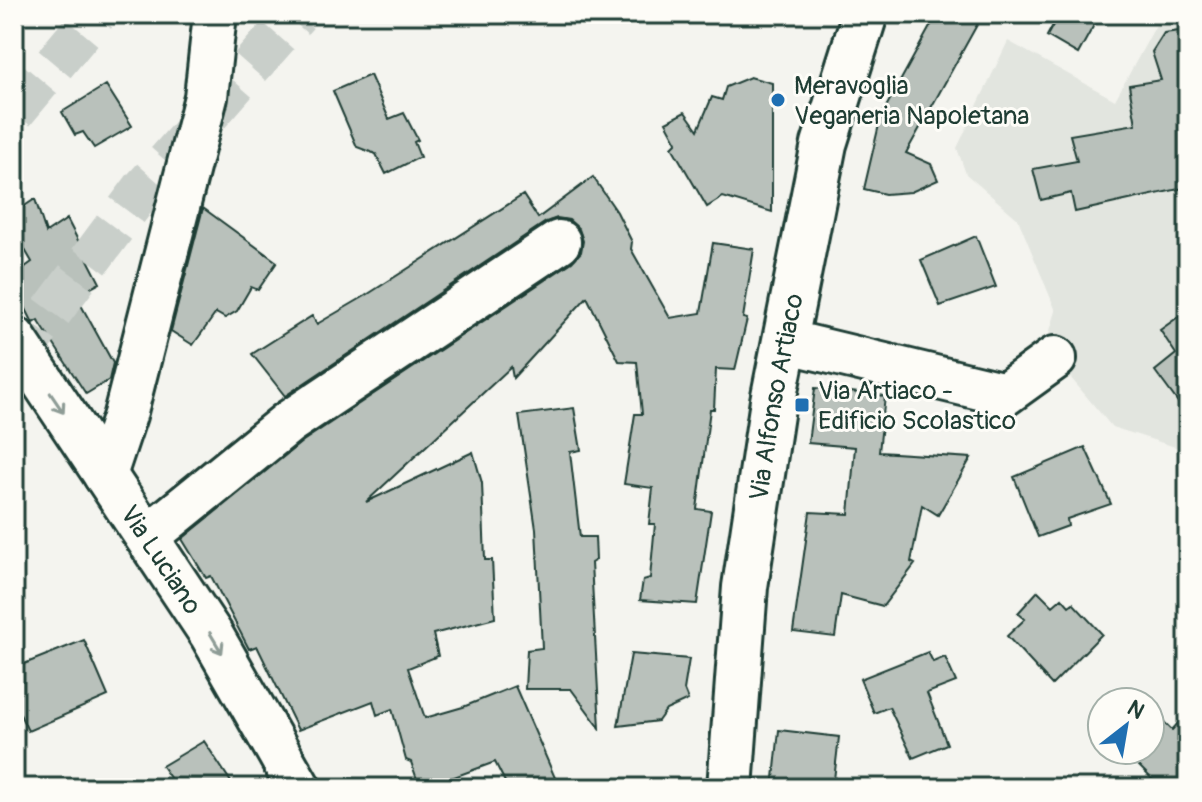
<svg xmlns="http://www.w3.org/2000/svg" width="1202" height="802" font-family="Pangolin,sans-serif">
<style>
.built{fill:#e2e5df}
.building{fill:#b9c1bb;stroke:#1f3d34;stroke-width:2}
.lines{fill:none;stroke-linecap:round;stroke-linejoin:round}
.minor-tunnel{stroke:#c9cfca;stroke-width:42;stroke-dasharray:42 21;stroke-linecap:butt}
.minor-casing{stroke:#1f3d34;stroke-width:48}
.major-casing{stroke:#1f3d34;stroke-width:50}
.minor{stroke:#fdfcf7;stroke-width:42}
.major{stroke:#fdfcf7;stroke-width:44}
.oneway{stroke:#8e9c96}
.poi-dot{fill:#1f6fb2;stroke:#fdfcf7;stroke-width:3}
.labels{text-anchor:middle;stroke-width:6;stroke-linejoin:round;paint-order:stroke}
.poi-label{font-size:26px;fill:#1f3d34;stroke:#fdfcf7;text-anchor:start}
.street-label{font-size:26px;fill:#1f3d34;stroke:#fdfcf7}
</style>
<rect width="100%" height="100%" fill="#f4f4ef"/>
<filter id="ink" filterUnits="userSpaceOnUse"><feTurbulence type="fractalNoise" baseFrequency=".0125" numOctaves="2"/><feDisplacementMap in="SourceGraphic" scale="16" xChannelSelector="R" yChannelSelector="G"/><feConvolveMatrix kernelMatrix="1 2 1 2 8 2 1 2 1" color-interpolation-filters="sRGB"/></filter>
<g filter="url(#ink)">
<!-- built -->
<path class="built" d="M1162 14H1188V451L1112 427 1045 347 1056 311 1018 219 966 174 957 148 1008 41 1115 100Z"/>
<!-- building -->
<path class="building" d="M937 14H983L906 153 931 164 938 180 911 192 885 194 864 189 881 116Z
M1059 14H1100L1078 54 1047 36Z
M1188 30V187L1075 212 1071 193 1041 200 1033 169 1077 161 1070 135 1136 124 1129 85 1161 80 1152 52 1164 33Z
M370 75 389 119 404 113 418 140 414 142 420 157 386 174 376 154 357 147 333 91Z
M750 77 772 83V212L723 197 707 207 672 147 677 142 666 122 685 112 698 130 712 97 722 100 726 87Z
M106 85 132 126 94 148 83 132 75 135 62 112Z
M593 177 617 212 632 242 631 249 670 318 701 313 713 243 754 249 743 318 747 319 735 370 716 369 714 409H710L697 509 711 511 697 604 640 600 643 580 650 578 655 524H649L653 488 624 484 635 414H642L637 362 619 361 587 297 513 378 511 367 366 502 473 452 482 483 485 560H492L495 618 433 634 438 656 408 668 425 718 463 707 515 686 556 780 543 788H508L495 762 443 781 447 788H420L411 762 406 760 392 709 377 715 373 701 298 730 257 646 249 649 211 576 206 578 182 539 303 441 572 262 581 252 583 241 579 229 569 220 557 218 546 222 285 396 252 354 312 316 317 324 365 296 523 195 538 218Z
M35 199 46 233 67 219 100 283 76 296 113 363 109 380 86 394 38 320 33 323 14 285V275L32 262 14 231V213Z
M203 208 277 262 258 290 251 287 237 311 225 318 216 313 193 345 171 331Z
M976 236 996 287 940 306 921 260Z
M1188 310V416L1155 371 1176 354 1160 330Z
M815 388 885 396 879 452 971 458 938 515 922 505 911 562 915 564 883 606 841 595 835 637 793 632 810 512 849 514 855 447 808 443Z
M574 408 581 450 570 452 580 537H595L596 560 591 563 600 728 571 689H525L527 650 542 648 536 529 519 415Z
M1085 447 1111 504 1067 519 1068 526 1038 537 1014 477Z
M1038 591 1053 606 1062 598 1069 606 1073 603 1102 634 1052 685 1007 636 1025 619 1018 613Z
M84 640 108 696 28 731 14 702V668Z
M928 652 933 662 945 657 956 682 927 693 947 744 913 758 889 707 874 713 860 679Z
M631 654 689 659 684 690 688 700 666 710 658 721 618 726Z
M1150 708 1172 730 1188 712V788H1161L1123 750H1150Z
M779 730 839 737 833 788H773Z
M204 741 235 788H177L162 766Z"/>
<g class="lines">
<!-- minor-tunnel -->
<path class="minor-tunnel" d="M14 112 96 14
M14 362 142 190 297 14"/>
<!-- minor casing -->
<g class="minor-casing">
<g id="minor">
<path id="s1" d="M14 338 211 634 299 788"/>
<path d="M785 341 1005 394 1055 358"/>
<path d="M105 475 125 415 206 97 215 14"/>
<path d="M147 537 289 422 559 242"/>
</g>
</g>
<!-- major casing -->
<g class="major-casing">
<g id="major">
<path id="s2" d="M730 788 745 587 773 401 824 144 865 14"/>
</g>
</g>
<!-- minor -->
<use href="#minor" class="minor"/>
<!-- major -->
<use href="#major" class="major"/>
</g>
<!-- one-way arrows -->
<defs><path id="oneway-shaft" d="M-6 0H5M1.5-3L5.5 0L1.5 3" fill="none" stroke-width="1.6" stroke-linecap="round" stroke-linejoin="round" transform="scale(2)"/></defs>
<g class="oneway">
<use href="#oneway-shaft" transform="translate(57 403) rotate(56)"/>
<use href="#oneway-shaft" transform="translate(216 643) rotate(59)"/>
</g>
</g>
<!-- markers -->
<g class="poi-dot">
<circle cx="778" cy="100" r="8"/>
<rect x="794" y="397" width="16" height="16" rx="4"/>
</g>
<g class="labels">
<!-- poi labels -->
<g class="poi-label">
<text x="794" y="94">Meravoglia<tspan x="794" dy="30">Veganeria Napoletana</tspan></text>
<text x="818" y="399">Via Artiaco -<tspan x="818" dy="30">Edificio Scolastico</tspan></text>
</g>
<!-- street labels -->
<g class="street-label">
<text dy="9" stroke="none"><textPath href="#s2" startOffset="394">Via Alfonso Artiaco</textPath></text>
<text dy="9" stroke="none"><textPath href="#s1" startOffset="266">Via Luciano</textPath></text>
</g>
</g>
<!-- margin -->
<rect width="1202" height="802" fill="none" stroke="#fdfcf7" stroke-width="48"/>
<rect x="24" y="24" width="1154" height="754" fill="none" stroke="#1f3d34" stroke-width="3" filter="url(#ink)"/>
<!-- north arrow -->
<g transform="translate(1126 726) rotate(31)"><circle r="38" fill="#fdfcf7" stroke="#a4b0a9" stroke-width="2"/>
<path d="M0-6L14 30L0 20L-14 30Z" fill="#1f6fb2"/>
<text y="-12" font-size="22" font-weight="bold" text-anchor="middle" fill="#1f3d34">N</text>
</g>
</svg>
